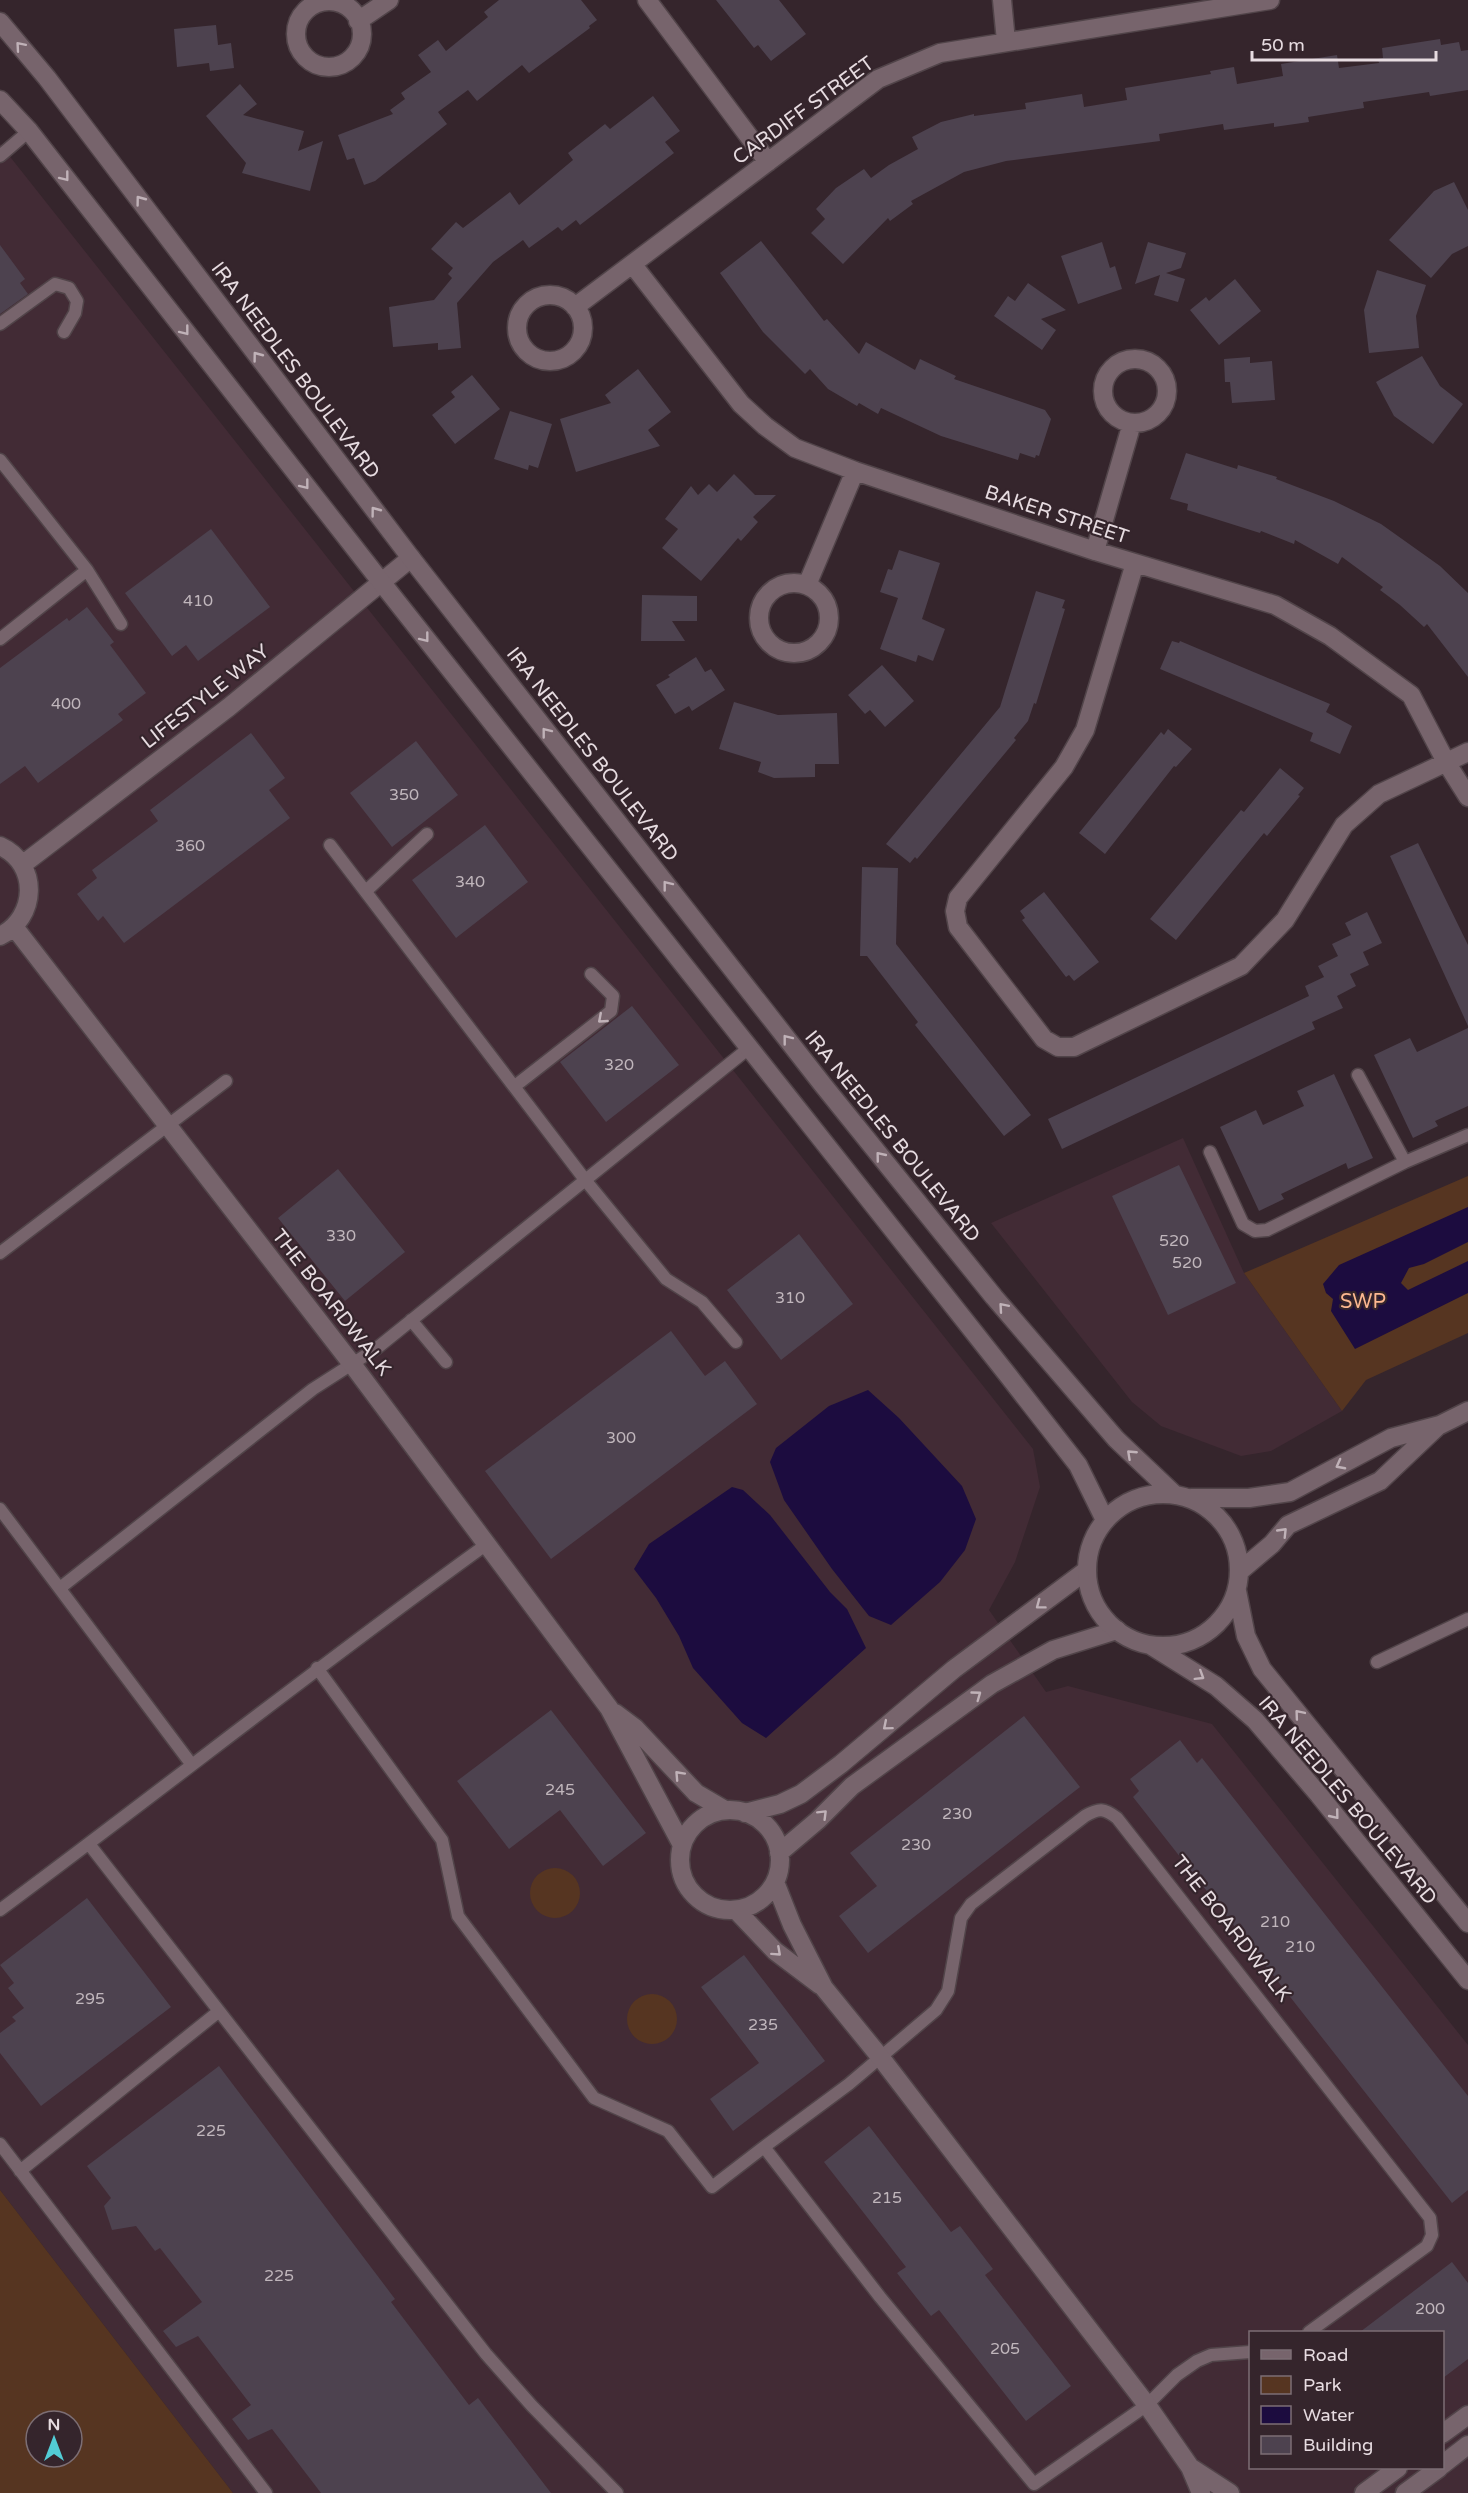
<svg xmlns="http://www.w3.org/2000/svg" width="1468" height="2493" font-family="'Varela Round',sans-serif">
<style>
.built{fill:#422b35;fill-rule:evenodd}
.green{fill:#563521;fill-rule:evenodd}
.water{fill:#1c0c3f}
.building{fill:#4d424f}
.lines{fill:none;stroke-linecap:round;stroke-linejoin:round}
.lane-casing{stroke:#514449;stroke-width:15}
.street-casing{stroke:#514449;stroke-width:21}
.secondary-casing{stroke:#514449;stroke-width:21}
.lane{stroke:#77646c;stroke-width:12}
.street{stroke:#77646c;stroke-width:18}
.secondary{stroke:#77646c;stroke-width:18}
.oneway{stroke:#c0b2b8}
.labels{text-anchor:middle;stroke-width:4.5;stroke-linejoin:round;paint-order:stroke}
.number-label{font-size:16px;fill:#c0b6bc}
.street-label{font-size:20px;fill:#e7dce1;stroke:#35252c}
.park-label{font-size:20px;fill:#fdb891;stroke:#35252c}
</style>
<rect width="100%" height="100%" fill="#35252c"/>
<!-- built -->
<path class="built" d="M0 144 1033 1449 1040 1487 1015 1562 989 1610 1046 1692 1068 1686 1212 1724 1468 2045V2493H233L0 2190ZM1250 2332H1442V2468H1250Z
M1183 1138 1244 1273 1342 1411 1271 1451 1241 1456 1161 1426 1132 1402 991 1223Z"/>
<!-- green -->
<path class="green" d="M1468 1176V1333L1366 1380 1342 1411 1244 1273Z
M530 1893a25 25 0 1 1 50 0a25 25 0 1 1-50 0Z
M627 2019a25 25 0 1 1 50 0a25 25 0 1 1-50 0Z
M0 2190 233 2493H0ZM36 2421H72V2457H36Z"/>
<!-- water -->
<path class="water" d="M1468 1207V1242L1424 1264 1409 1268 1401 1283 1408 1290 1468 1261V1293L1355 1349 1331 1311 1333 1299 1326 1293 1323 1284 1339 1265Z
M868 1390 899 1418 962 1486 976 1519 965 1550 940 1582 891 1625 869 1616 832 1569 784 1500 770 1462 776 1448 829 1406Z
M732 1487 743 1490 770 1515 830 1592 847 1609 866 1648 766 1738 742 1723 693 1668 679 1636 656 1598 634 1569 649 1544Z"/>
<!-- building -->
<path class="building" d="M499 0H581L597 20 589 26 590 28 529 73 522 65 477 101 468 90 438 112 447 124 375 181 364 185 354 158 347 160 338 135 393 114 390 110 405 99 401 93 431 72 418 55 438 40 446 51 488 17 484 12Z
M716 0H779L806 34 771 61 758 45 754 48Z
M216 25 218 45 231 43 234 68 210 71 209 63 177 67 174 29Z
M1440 39 1441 45 1459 42 1461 51 1468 50V90L1430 96 1429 92 1363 102 1364 108 1308 117 1309 122 1274 127V123L1224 130 1223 124 1159 134 1160 141 1006 161 964 172 911 201 913 204 890 221 888 218 843 264 811 233 825 219 816 209 836 188 864 169 871 178 889 165 918 149 912 137 941 122 974 114V116L1026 109 1025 103 1082 94 1084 107 1127 100 1125 88 1211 74 1210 71 1234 67 1237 84 1283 76 1281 64 1337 55 1339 68 1379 63 1378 59 1383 58 1382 48Z
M240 84 257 104 243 115 304 131 298 151 323 141 310 191 242 173 246 163 206 116Z
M653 96 680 131 665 142 674 153 580 225 576 220 562 231 558 227 529 248 523 240 493 262 457 303 461 348 438 350V343L393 347 389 307 434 300 452 278 448 274 453 268 431 249 456 222 463 228 510 192 519 205 573 160 568 153 605 124 610 129Z
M1454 182 1468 210V246L1452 254 1431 278 1389 240 1434 191Z
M761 241 824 321 827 319 859 354 866 342 915 370 920 359 956 376 954 379 1045 410 1051 419 1039 456 1036 455 1035 458 1020 453 1018 460 941 436 881 408 878 414 859 403 857 406 828 389 810 369 805 374 763 332 720 273Z
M1102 242 1110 268 1115 266 1122 289 1078 304 1061 256Z
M1148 242 1186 253 1181 268 1166 273 1185 279 1178 302 1154 295 1160 275 1135 284Z
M0 245 25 279 20 283 28 294 0 314Z
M1377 270 1426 285 1416 316 1419 348 1369 353 1364 310Z
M1235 279 1261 311 1219 345 1190 310 1206 297 1209 301Z
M1028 283 1066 310 1041 319 1056 330 1042 350 994 316 1008 296 1015 301Z
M1422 356 1440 386 1463 404 1433 444 1394 416 1376 382Z
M1250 357V363L1272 361 1275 400 1232 403 1230 382H1225L1224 359Z
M638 369 671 412 648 430 660 446 576 472 560 419 611 403 605 395Z
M472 375 500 409 455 444 432 415 455 397 451 392Z
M510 411 552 424 538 468 529 465 528 470 494 459Z
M1186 453 1237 469 1238 465 1277 477 1276 479 1334 501 1381 524 1440 566 1468 593V677L1427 624 1424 627 1400 605 1380 590 1383 587 1342 557 1338 564 1295 540 1294 544 1261 531 1260 533 1187 510 1188 504 1170 499Z
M734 474 755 495H776L753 517 758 522 741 541 738 538 701 581 662 548 678 529 665 519 691 486 698 495 709 484 717 492Z
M211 529 270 607 198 661 186 645 172 656 125 593Z
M899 550 940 563 922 619 945 629 933 661 918 655 916 662 880 649 898 598 880 592 888 569 892 570Z
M1036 591 1065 600 1062 608 1065 609 1036 704 1034 703 1028 721 1014 738 1016 740 917 859 915 857 910 863 886 844 1000 707Z
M642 595 697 596V621H672L685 641H641Z
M87 607 114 642 110 645 146 693 118 714 123 720 38 783 25 766 0 784V668L67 618 69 621Z
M1172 641 1179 643 1180 641 1330 704 1326 712 1352 726 1340 754 1310 741 1313 733 1160 669Z
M696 657 705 672 711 669 725 690 692 711 689 706 675 714 656 685 670 677 668 675Z
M882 665 914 701 885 727 870 710 865 714 848 695Z
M734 702 778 715 837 713 839 764H815V777L774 778 758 772 761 762 719 749Z
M1168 729 1192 749 1176 767 1174 766 1105 854 1079 833 1161 732 1164 735Z
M251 733 285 778 269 790 290 818 124 943 103 916 98 921 77 894 97 878 92 870 158 821 150 810Z
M416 741 458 795 392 847 350 793Z
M1280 768 1304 788 1298 795 1300 796 1267 836 1264 833 1176 940 1150 919 1241 810 1244 812Z
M485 825 528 882 456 938 412 880Z
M1418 843 1468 945V1026L1390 856Z
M862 867 898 868 896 944 1031 1115 1004 1136 919 1030 915 1025 918 1022 867 956H860Z
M1044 892 1099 962 1074 981 1069 975 1066 977 1022 920 1025 918 1020 911Z
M1367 912 1382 943 1363 952 1369 965 1350 974 1356 986 1337 996 1343 1008 1312 1022 1315 1029 1062 1149 1048 1119 1309 996 1305 986 1324 977 1318 966 1338 956 1332 944 1351 935 1345 923Z
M632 1006 679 1065 606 1122 560 1062Z
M1468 1028V1106L1435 1121 1438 1126 1413 1138 1374 1055 1410 1038 1417 1052Z
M1334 1074 1373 1158 1348 1169 1346 1163 1281 1194 1284 1199 1259 1211 1220 1127 1256 1110 1263 1125 1304 1106 1297 1091Z
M1179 1165 1236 1283 1168 1315 1112 1196Z
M338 1169 405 1252 345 1301 278 1218Z
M799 1234 853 1304 781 1360 727 1290Z
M671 1331 705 1376 725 1361 757 1404 551 1559 485 1471Z
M551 1710 646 1833 603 1866 560 1810 509 1849 457 1781Z
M1024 1716 1080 1787 868 1953 839 1916 877 1886 850 1853Z
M1180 1740 1197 1763 1202 1758 1468 2096V2190L1452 2203 1133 1797 1139 1791 1130 1779Z
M87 1898 171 2007 41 2106 0 2053V2033L16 2021 12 2017 24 2008 8 1988 14 1983 0 1965Z
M744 1955 825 2061 733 2131 710 2099 759 2063 701 1987Z
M219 2066 395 2299 391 2302 469 2405 478 2398 551 2493H321L272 2429 248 2440 232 2419 251 2405 198 2336 176 2347 163 2331 202 2302 160 2248 155 2251 136 2226 112 2230 104 2206 111 2198 87 2166Z
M869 2126 951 2232 960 2226 993 2269 985 2275 1071 2386 1026 2421 939 2310 931 2316 897 2273 906 2267 824 2162Z
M1452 2262 1468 2283V2359L1443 2378V2332H1360Z"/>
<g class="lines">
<!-- lane casing -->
<g class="lane-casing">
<path id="lane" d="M0 156 29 131
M0 324 55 284 69 288 77 301 75 313 64 332
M0 460 87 570 0 639
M87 570 121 624
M330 845 586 1181 666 1279 702 1302 736 1342
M366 891 427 834
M1358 1075 1405 1162
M515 1086 611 1011 613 996 591 974
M1210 1152 1243 1224 1255 1231 1267 1230 1405 1162 1468 1135
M0 1253 226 1081
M411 1320 446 1362
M0 1509 192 1765
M60 1588 313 1389 377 1348 749 1048
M1377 1662 1468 1619
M317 1668 442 1840 458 1916 594 2098 668 2131 712 2187 764 2147
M89 1844 486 2354 532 2406 617 2493
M0 1910C163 1789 322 1663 487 1544
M0 2144 266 2493
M20 2171 218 2012
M1250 2352 1211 2355 1197 2361 1177 2375 1147 2405 1034 2484 880 2297 764 2147 849 2084 936 2010 948 1991 961 1918 971 1904 1085 1816C1099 1808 1104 1808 1117 1818L1430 2218 1432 2235 1427 2246 1309 2332"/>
</g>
<!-- street casing -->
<g class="street-casing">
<path id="street" d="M647 0 768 162
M1002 0 1006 41
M296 34a33 33 0 1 1 66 0a33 33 0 1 1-66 0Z
M358 21 389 0
M633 265 741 404 765 426 795 448 855 471 1095 551 1275 605 1330 636 1411 695 1446 762 1468 797
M517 328a33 33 0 1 1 66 0a33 33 0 1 1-66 0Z
M575 307 878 79 940 53 1270 0
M1103 391a32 32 0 1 1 64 0a32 32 0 1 1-64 0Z
M1095 551 1132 423
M1135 563 1085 730 1064 767 958 898 955 911 958 927 1044 1039 1058 1047H1074L1241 966 1285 920 1344 825 1379 794 1468 752
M759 618a35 35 0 1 1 70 0a35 35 0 1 1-70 0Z
M807 585 855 471
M0 846C40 864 37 918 0 936
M22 865 229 707 411 558
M15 928 352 1364 609 1708 682 1845
M615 1713 635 1728 696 1793 725 1810
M680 1860a50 50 0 1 1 100 0a50 50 0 1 1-100 0Z
M745 1813 780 1804 801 1794 841 1764 954 1669 1087 1570
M779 1853 818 1820 852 1786 992 1684 1053 1650 1117 1630
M775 1882 792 1925 824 1988 881 2058 1147 2405 1190 2467 1201 2493
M736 1910 775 1951 820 1985
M1442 2434 1468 2415
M1442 2465 1468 2445
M1190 2467 1230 2493
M1364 2493 1398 2468
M1405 2493 1439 2468"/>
</g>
<!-- secondary casing -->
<g class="secondary-casing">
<path id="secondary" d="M0 22 47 78 411 558 823 1085 994 1297 1116 1439 1174 1494
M0 100 29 131 382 583 1007 1374 1078 1465 1105 1520
M1087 1570a76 76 0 1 1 152 0a76 76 0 1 1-152 0Z
M1191 1498H1249L1290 1492 1391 1438 1440 1425 1468 1411
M1240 1571 1272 1544 1288 1525 1380 1481 1437 1427
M1237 1591 1246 1636 1262 1669 1468 1923
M1152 1646 1216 1686 1255 1720 1319 1795 1468 1980"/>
</g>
<!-- lane -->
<use href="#lane" class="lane"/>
<!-- street -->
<use href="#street" class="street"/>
<!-- secondary -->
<use href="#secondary" class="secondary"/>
</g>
<!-- one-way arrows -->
<defs><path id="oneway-chevron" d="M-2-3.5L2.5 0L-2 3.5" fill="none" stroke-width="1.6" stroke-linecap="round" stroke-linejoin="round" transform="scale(1.5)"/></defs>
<g class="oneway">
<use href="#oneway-chevron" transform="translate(20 46) rotate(-131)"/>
<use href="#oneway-chevron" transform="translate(65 177) rotate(52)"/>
<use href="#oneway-chevron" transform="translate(140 200) rotate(-127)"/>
<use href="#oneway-chevron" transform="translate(185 331) rotate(52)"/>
<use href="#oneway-chevron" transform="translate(257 356) rotate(-127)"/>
<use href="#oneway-chevron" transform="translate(305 485) rotate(52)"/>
<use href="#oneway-chevron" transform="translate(375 511) rotate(-127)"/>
<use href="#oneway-chevron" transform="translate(425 638) rotate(52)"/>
<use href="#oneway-chevron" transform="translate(546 732) rotate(-128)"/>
<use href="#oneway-chevron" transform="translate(667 885) rotate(-128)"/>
<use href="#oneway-chevron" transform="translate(602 1019) rotate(139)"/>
<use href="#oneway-chevron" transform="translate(787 1039) rotate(-128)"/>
<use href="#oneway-chevron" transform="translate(880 1156) rotate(-129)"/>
<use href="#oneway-chevron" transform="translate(1003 1307) rotate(-131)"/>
<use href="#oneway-chevron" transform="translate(1131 1454) rotate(-137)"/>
<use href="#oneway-chevron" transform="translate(1340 1465) rotate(152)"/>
<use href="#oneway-chevron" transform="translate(1283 1532) rotate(-46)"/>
<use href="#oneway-chevron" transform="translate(1040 1605) rotate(143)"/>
<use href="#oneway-chevron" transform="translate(1200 1676) rotate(32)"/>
<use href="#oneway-chevron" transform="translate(977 1695) rotate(-36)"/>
<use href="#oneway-chevron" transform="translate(1299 1714) rotate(-130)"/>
<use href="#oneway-chevron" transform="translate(887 1726) rotate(140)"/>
<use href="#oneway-chevron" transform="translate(679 1775) rotate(-133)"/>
<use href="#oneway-chevron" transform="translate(823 1814) rotate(-45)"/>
<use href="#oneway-chevron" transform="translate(1335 1815) rotate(51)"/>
<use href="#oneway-chevron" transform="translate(777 1952) rotate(42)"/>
</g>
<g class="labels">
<!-- number labels -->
<g class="number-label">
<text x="198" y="606">410</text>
<text x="66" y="709">400</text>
<text x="404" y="800">350</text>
<text x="190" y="851">360</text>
<text x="470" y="887">340</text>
<text x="619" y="1070">320</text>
<text x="341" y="1241">330</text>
<text x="1174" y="1246">520</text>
<text x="1187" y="1268">520</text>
<text x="790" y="1303">310</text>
<text x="621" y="1443">300</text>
<text x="560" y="1795">245</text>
<text x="957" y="1819">230</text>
<text x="916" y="1850">230</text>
<text x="1275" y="1927">210</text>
<text x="1300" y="1952">210</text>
<text x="90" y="2004">295</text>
<text x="763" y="2030">235</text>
<text x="211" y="2136">225</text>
<text x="887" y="2203">215</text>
<text x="279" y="2281">225</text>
<text x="1430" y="2314">200</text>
<text x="1005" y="2354">205</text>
</g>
<!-- street labels -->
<g class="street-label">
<text transform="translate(803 110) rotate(-36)" y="7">CARDIFF STREET</text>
<text transform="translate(296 370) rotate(53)" y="7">IRA NEEDLES BOULEVARD</text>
<text transform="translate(1057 514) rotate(18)" y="7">BAKER STREET</text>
<text transform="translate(205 696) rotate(-38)" y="7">LIFESTYLE WAY</text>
<text transform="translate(593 754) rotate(52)" y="7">IRA NEEDLES BOULEVARD</text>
<text transform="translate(893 1136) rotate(51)" y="7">IRA NEEDLES BOULEVARD</text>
<text transform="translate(332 1302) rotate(52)" y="7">THE BOARDWALK</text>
<text transform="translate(1348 1800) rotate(50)" y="7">IRA NEEDLES BOULEVARD</text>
<text transform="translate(1232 1928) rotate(52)" y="7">THE BOARDWALK</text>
</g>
<!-- park labels -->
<g class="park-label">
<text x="1363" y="1308">SWP</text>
</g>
</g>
<!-- legend -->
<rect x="1249" y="2331" width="195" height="138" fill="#35252c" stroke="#7c6e74" stroke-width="1.5"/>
<rect x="1261" y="2350" width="30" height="9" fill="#77646c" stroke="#7c6e74" stroke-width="1.5"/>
<text x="1303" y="2361" font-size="18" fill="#e7dce1">Road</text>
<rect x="1261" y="2376" width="30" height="18" fill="#563521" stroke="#7c6e74" stroke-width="1.5"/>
<text x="1303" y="2391" font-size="18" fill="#e7dce1">Park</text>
<rect x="1261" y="2406" width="30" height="18" fill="#1c0c3f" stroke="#7c6e74" stroke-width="1.5"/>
<text x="1303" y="2421" font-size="18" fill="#e7dce1">Water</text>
<rect x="1261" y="2436" width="30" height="18" fill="#4d424f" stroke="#7c6e74" stroke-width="1.5"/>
<text x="1303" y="2451" font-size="18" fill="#e7dce1">Building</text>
<!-- north arrow -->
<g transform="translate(54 2439)"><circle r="28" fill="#35252c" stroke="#7c6e74" stroke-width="1.5"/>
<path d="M0-4.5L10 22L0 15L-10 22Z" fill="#52ccd5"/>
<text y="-9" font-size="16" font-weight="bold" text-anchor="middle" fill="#e7dce1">N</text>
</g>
<!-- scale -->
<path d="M1252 51v9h184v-9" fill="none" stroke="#e7dce1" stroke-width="3"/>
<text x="1261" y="51" font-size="18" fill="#e7dce1" stroke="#35252c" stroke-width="4.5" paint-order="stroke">50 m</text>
</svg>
